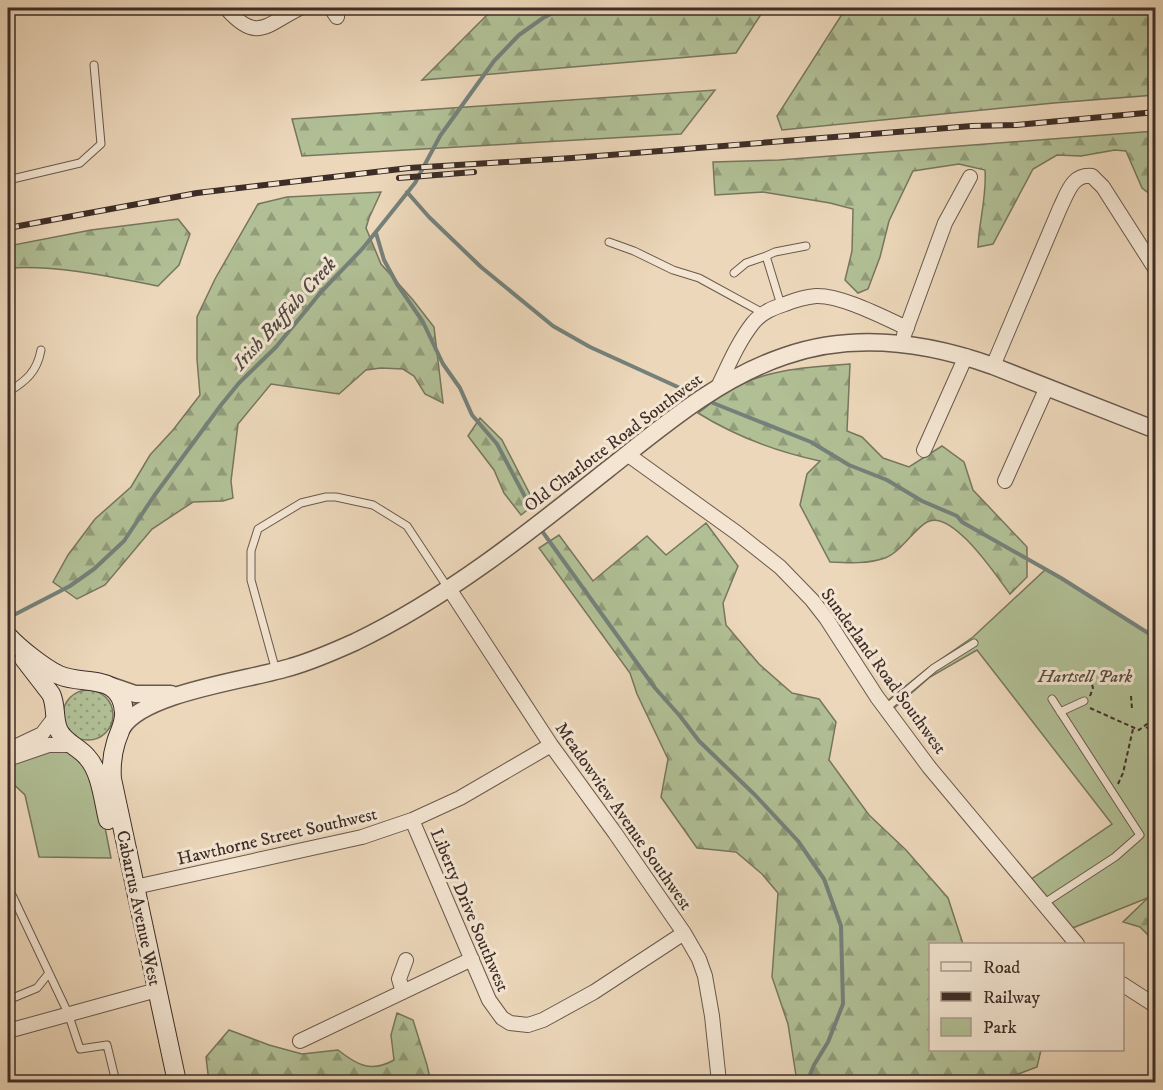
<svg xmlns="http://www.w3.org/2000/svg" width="1163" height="1090" font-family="'IM FELL DW Pica',serif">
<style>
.grass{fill:url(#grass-dots);stroke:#77765e;stroke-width:1.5}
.forest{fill:url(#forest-firs);stroke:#77765e;stroke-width:1.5}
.park{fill:#b1bf95;stroke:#77765e;stroke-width:1.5}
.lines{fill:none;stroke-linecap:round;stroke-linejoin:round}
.stream{stroke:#74817a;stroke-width:4}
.service-casing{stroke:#69584c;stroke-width:9}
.minor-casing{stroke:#69584c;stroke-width:16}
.tertiary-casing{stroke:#69584c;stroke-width:19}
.secondary-casing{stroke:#3d2d27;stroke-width:20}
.path{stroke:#3d2d27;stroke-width:2;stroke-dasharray:4.5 3;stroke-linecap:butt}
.service{stroke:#f3e5d2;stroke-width:7}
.minor{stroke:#f3e5d2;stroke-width:14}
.tertiary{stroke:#f3e5d2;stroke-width:16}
.secondary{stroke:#f3e5d2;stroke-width:18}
.rail-casing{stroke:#3d2d27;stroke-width:6}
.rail{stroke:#f3e5d2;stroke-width:4;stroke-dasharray:11;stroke-linecap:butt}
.labels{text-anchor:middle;stroke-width:6;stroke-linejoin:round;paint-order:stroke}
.street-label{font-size:18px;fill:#3d2d27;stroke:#f3e5d2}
.park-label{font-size:18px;font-style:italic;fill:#544a3d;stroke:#f3e5d2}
.water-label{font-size:20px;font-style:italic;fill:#4f4943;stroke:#f3e5d2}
</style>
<defs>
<pattern id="grass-dots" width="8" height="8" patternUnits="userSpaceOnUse" patternTransform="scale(1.5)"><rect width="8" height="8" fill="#b1bf95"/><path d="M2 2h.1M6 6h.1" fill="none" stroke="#919c7a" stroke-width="1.8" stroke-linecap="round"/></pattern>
<pattern id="forest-firs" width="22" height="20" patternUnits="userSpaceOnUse" patternTransform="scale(1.5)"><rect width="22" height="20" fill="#b1bf95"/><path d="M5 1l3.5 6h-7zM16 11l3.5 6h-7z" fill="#919c7a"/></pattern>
</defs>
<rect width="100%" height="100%" fill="#ecd7ba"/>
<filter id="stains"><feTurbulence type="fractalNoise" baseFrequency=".00333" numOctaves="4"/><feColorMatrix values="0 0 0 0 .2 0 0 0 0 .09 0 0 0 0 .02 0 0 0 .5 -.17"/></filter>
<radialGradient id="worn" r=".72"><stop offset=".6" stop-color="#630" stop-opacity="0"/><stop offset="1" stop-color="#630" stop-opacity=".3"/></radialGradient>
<!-- grass -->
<path class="grass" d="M63 715a25 25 0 1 1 50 0a25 25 0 1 1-50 0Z"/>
<!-- forest -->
<path class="forest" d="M494 8H765L736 53 422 80Z
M846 8H1155V95L1054 103 782 130 777 116Z
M715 90 681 134 302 156 292 119Z
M1155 131V198L1142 188 1126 151 1115 150 1081 156 1057 155 1033 169 993 244 978 247C979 221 987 196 985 170L959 164 913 171 889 221 880 257 868 289 858 293 845 280 852 251 853 209 830 203 763 192 715 195 713 162 779 160Z
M381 192 369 218 366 228 381 264 413 300 434 327 443 403 425 394 414 376 403 369 381 368 366 370 339 394 271 384 238 424 231 481 233 498 223 501 193 502 152 529 105 585 77 599 53 582 68 555 95 519 131 487 150 455 173 430 200 395 197 359V317L215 279 258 204 287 197Z
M178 219 190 234 179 265 158 286C108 276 58 265 8 268V246L91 230Z
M850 364 847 431 862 437 883 458 909 467 942 446 964 462 973 490 1027 547V577L1010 594C997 577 952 508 927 522 914 529 901 552 885 558 868 564 849 563 830 562L800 505 807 474 820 461C778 452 735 436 698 413 708 406 718 397 728 391 765 369 809 367 850 364Z
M480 418 502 440 535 504 521 515 504 493 494 470 468 436Z
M706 523 738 566 723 603 726 625 759 664 792 693 819 699 836 722 829 760 869 815 906 850 948 898 963 944H930V1050H1041L1037 1067 997 1082H797L788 1024 772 977 778 893 762 874 736 852 697 848 661 797 668 759 637 694 630 673 539 548 559 535 593 581 647 536 666 555Z
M1155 891V942L1140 927 1123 922Z
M397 1013 413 1020 427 1065 431 1082H209L206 1057 229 1030 269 1045 302 1054 338 1050C357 1065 371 1073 394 1060L391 1035Z"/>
<!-- park -->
<path class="park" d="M1046 569 1155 638V895L1065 931 1030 880 1112 824 977 650 930 677 892 710 886 702 928 668 973 637Z
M56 748H66L86 766 103 817 111 858 39 857 25 795 8 779V762Z"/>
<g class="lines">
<!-- stream -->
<path class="stream" d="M407 192 429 217 481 267 553 326 590 347 680 388
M376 233 384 260 397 284 423 322 443 364 460 388 472 415 497 444 532 510
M713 403 811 442 849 465 887 480 922 501 957 516 962 522 1061 578 1156 638
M542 531 655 688 680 716 699 741 755 795 798 841 824 879 841 926 843 1004 828 1042 814 1065 807 1082
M8 618 70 586 94 569 124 541 154 496 221 405 239 383 276 347 321 292 363 248 415 183 440 136 494 61 519 35 543 18 562 8"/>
<!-- service casing -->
<g class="service-casing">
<path id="service" d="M8 180 80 163 101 144 94 65
M609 242 634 251 673 270 699 278 763 313
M766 256 775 252 806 246
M734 273 746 263 766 256 781 305
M8 392C26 381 37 372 41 350
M8 511 10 515
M276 671 251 580V551L258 529 301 503 326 497H336L373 505 407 526 448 588
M885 709 934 668 974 643
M1060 712 1084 701
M12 895 68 1013 80 1049 107 1045 116 1082
M1043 904 1115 857 1140 835 1052 699
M8 1000 37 988 49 973"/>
</g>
<!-- minor casing -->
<g class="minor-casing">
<path id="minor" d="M226 8C257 44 267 24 300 8
M331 8 337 17
M904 335 945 223 970 177
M993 366 1060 208C1068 192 1072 174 1092 176L1103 187 1156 270
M718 387C728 366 738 342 753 323 762 312 773 308 785 304 795 300 805 297 816 296 841 295 883 317 907 328
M924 450 966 356
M627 454 737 533 780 567 812 600 826 618 877 697 929 767 1077 944
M1005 481 1047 387
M450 590 551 745 615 833 684 933 699 959 705 976 712 1016 719 1082
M8 750 42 734 55 717
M8 759 49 745H71
M412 820 489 1000 502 1018 510 1023 528 1025 543 1020 594 992 684 933
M135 887 362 837 412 820 460 798 551 745
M1122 984 1156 1006
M403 992 399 979 406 960
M8 1031 157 990
M300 1041 472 959"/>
</g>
<!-- tertiary casing -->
<g class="tertiary-casing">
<path id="tertiary" d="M106 684 135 694H171
M122 728C144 692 250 680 291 667 312 661 335 651 355 642 447 598 528 533 607 470 663 426 717 379 785 356 854 332 926 342 993 366L1156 430"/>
</g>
<!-- secondary casing -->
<g class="secondary-casing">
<path id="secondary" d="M8 636C19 648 44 668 59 675 83 686 121 672 124 712 125 723 119 732 116 742 112 755 111 766 112 779L177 1082
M24 659 51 694C57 706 53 720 59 731 65 743 79 747 87 757 101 772 103 800 108 820"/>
</g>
<!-- path -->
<path class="path" d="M1090 696 1093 688 1091 681
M1131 696 1132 709
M1090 708 1139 730 1156 717
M1146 727 1156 733
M1118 784 1123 773 1133 729"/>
<!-- service -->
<use href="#service" class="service"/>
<!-- minor -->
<use href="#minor" class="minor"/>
<!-- tertiary -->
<use href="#tertiary" class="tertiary"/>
<!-- secondary -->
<use href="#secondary" class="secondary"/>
<!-- rail casing -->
<g class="rail-casing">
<path id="rail" d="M399 178 474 172
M8 228 197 193 409 168 572 158 972 126 1016 125 1156 112"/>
</g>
<!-- rail -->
<use href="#rail" class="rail"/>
</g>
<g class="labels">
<!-- street labels -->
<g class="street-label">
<text transform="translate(613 442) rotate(-37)" y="6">Old Charlotte Road Southwest</text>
<text transform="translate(884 671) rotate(54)" y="6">Sunderland Road Southwest</text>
<text transform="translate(624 816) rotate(55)" y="6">Meadowview Avenue Southwest</text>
<text transform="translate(277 836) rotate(-13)" y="6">Hawthorne Street Southwest</text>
<text transform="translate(139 908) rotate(78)" y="6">Cabarrus Avenue West</text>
<text transform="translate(470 910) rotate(67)" y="6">Liberty Drive Southwest</text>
</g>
<!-- park labels -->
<g class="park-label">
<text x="1085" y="682">Hartsell Park</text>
</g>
<!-- water labels -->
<g class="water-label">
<text transform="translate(284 313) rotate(-48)" y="7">Irish Buffalo Creek</text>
</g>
</g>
<!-- margin -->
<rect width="1163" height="1090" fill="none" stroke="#ecd7ba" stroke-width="30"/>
<rect x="9" y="9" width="1145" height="1072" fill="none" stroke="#3d2d27" stroke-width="3"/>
<rect x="15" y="15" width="1133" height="1060" fill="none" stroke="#3d2d27" stroke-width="1.5"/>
<!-- legend -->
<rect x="929" y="943" width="195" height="108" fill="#f3e5d2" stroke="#aa9b8e" stroke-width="1.5"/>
<rect x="941" y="962" width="30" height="9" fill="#f3e5d2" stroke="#aa9b8e" stroke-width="1.5"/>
<text x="983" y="973" font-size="18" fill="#3d2d27">Road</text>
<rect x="941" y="992" width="30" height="9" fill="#3d2d27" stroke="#aa9b8e" stroke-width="1.5"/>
<text x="983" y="1003" font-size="18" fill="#3d2d27">Railway</text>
<rect x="941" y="1018" width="30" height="18" fill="#b1bf95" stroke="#aa9b8e" stroke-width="1.5"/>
<text x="983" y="1033" font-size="18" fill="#3d2d27">Park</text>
<rect width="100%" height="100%" filter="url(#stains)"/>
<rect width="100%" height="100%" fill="url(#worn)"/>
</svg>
